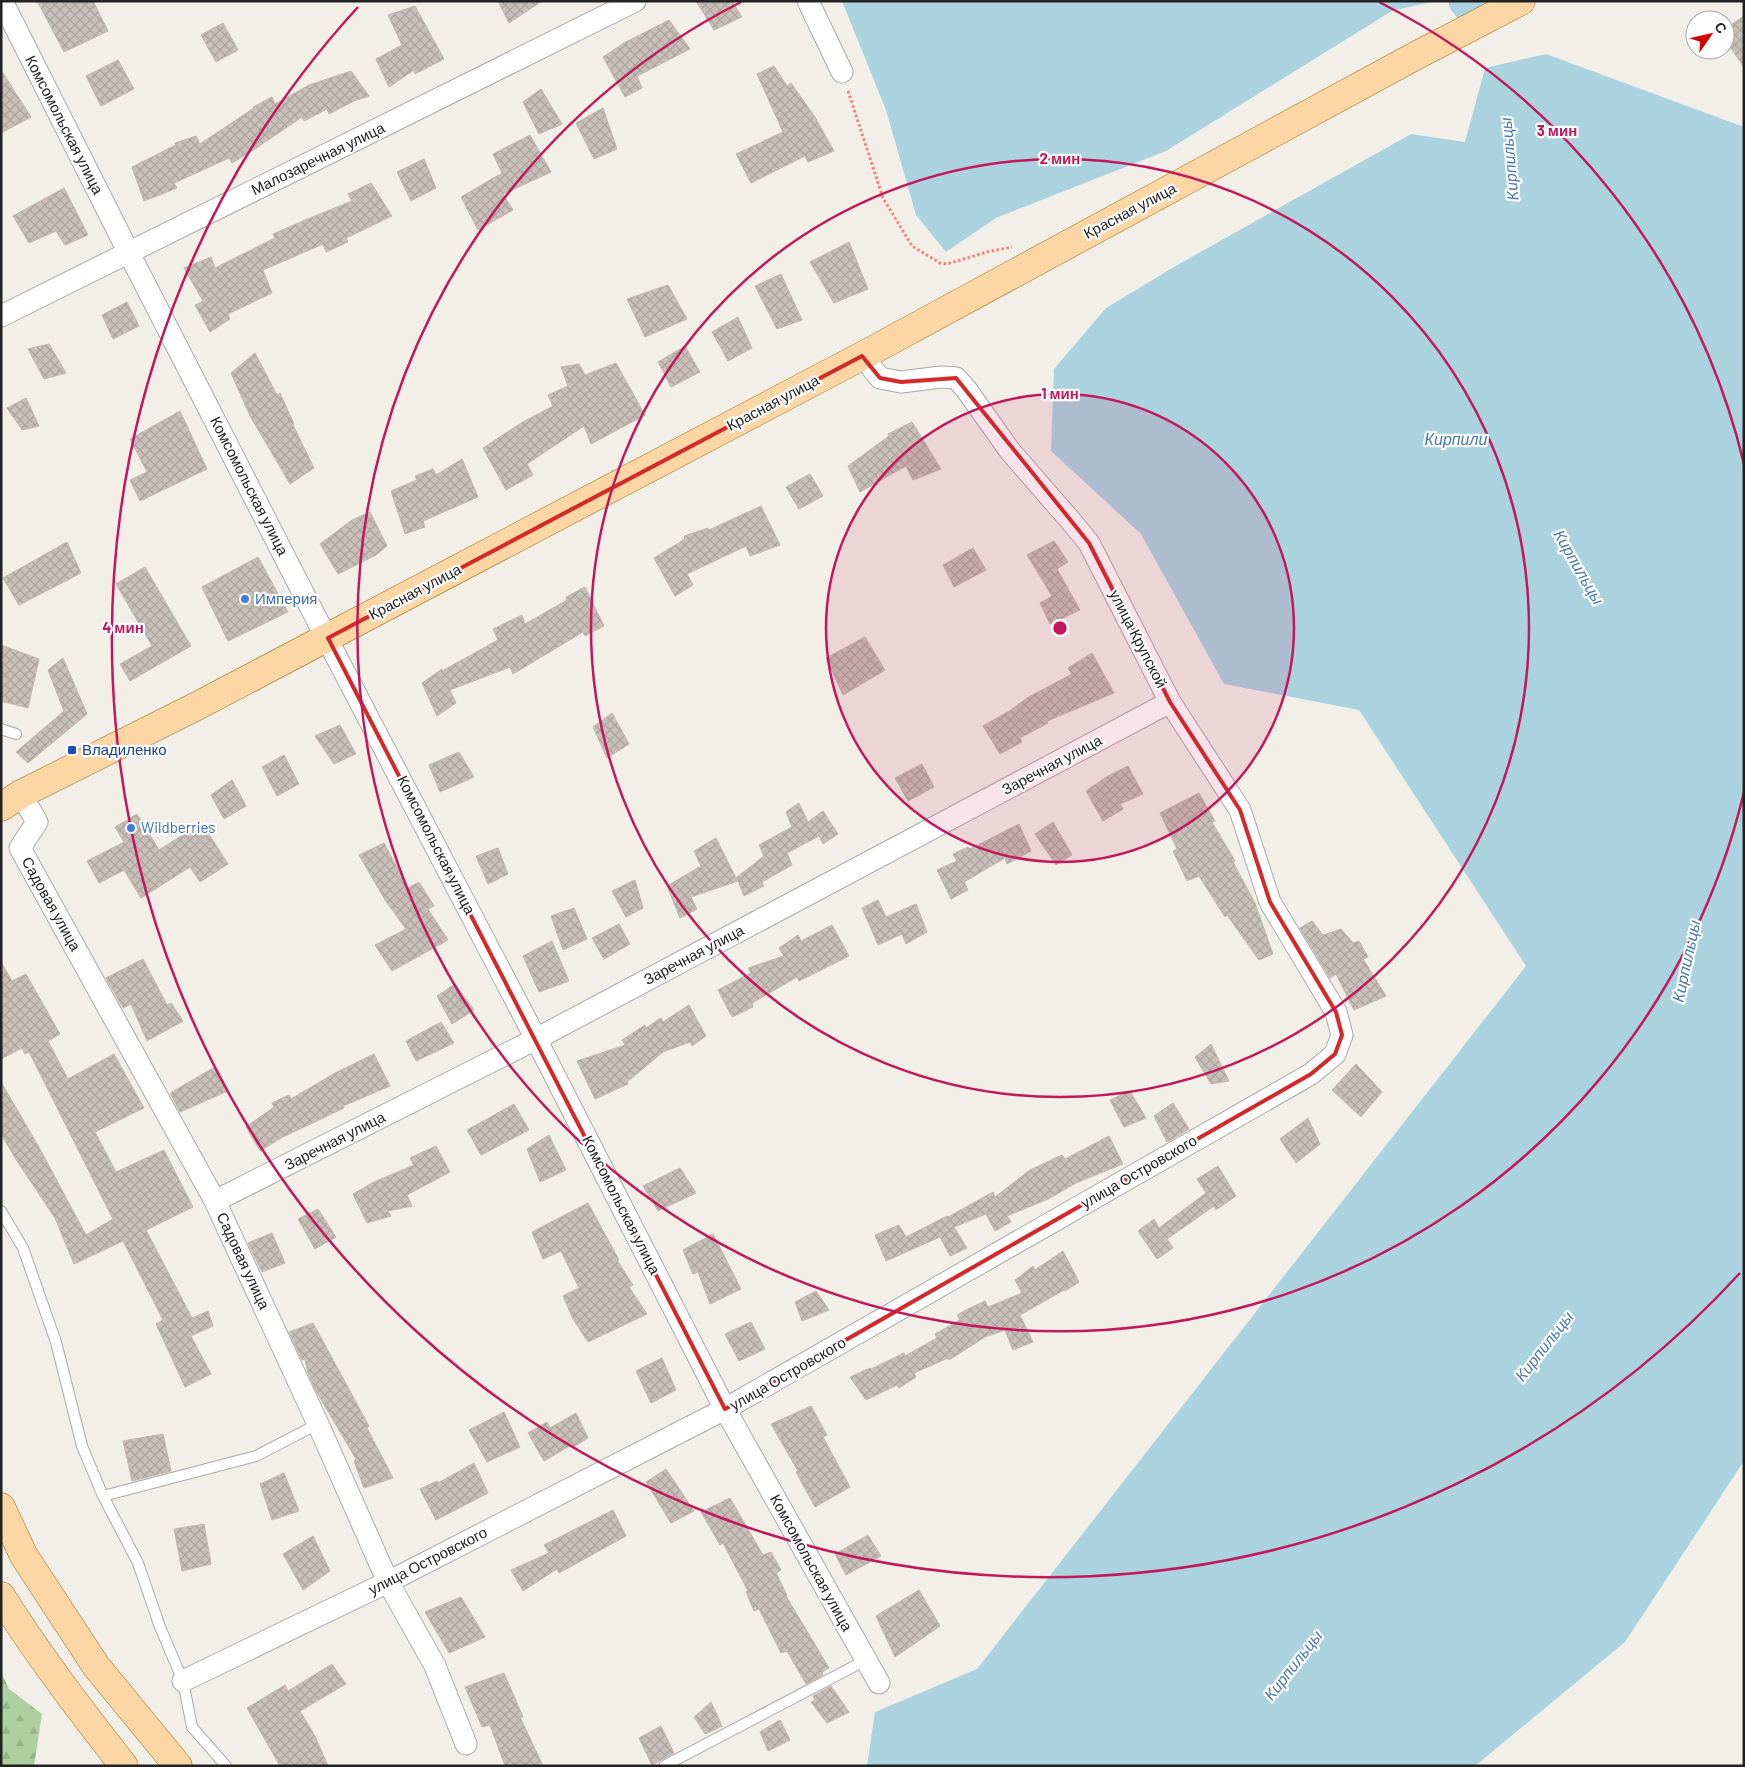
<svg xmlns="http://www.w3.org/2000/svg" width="1745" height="1767" font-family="Barlow,sans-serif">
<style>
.forest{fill:url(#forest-firs)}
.water{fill:#aad3df}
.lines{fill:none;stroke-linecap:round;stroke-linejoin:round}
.river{stroke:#aad3df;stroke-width:35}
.building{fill:url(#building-cross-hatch);stroke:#c4b6ab}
.service-casing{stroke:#a9a9a9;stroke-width:12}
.minor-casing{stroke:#a9a9a9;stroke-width:23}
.primary-casing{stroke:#a06b00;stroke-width:29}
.path{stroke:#fa8072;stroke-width:3;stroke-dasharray:2.5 2.5;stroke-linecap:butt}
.service{stroke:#fff;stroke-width:10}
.minor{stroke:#fff;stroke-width:21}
.primary{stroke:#fcd6a4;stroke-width:28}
.marked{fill:none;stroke:#d62828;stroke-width:4;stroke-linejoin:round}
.ring{fill:none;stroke:#c2185b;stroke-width:2.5}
.shop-dot{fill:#3f7fe0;stroke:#fff;stroke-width:2}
.transit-dot{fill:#1a4fb4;stroke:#fff;stroke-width:2}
.labels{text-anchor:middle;stroke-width:4.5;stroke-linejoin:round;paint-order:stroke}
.street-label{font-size:15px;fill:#222;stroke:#fff}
.shop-label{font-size:15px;fill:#366cbe;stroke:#fff;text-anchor:start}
.transit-label{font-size:15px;fill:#164399;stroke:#fff;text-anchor:start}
.water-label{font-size:16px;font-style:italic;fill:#4a7aab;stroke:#fff}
.centre{fill:#c2185b;stroke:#fff;stroke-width:2.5}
.ring-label{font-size:15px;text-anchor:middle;font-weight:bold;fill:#c2185b;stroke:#fff;stroke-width:4.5;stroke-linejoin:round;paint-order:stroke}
</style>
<defs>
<pattern id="forest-firs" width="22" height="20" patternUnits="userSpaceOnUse" patternTransform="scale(1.25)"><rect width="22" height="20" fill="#add19e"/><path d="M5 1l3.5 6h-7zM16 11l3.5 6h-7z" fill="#95b388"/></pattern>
<pattern id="building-cross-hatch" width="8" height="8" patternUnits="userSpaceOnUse" patternTransform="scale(1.25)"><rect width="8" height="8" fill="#c7bfb8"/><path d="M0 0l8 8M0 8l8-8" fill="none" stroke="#aba49e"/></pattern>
</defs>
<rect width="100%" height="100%" fill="#f2efe9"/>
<!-- forest -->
<path class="forest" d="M1 1672 9 1689 42 1714 34 1766H1Z"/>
<!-- water -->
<path class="water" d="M842 1H1435L1392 11 1166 151 996 218 946 252 916 215 886 110Z
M1546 54 1744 127V1461L1625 1642 1475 1766H867L875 1712 977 1669 1526 966 1359 710 1224 684 1141 534 1051 451 1054 369 1106 308 1179 264 1411 134 1465 142 1485 68Z"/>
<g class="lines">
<!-- river -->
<path class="river" d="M1466 1 1476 13"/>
</g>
<!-- building -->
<path class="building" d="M37 1H93L108 31 64 52Z
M498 1H542L509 23Z
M696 1H732L742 17 714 30Z
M415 6 444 59 415 74 414 70 389 87 376 59 402 45 388 15Z
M1744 16V67L1725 40V29Z
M669 20 690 49 637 76 642 88 625 97 603 57 624 43Z
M223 23 238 50 216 62 201 35Z
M118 60 134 89 101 106 86 76Z
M774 66 787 86 791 83 815 117 834 151 808 162 805 156 751 183 736 154 783 132 757 74Z
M1 70 31 117 1 133Z
M351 71 369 96 354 101 329 114 327 109 304 121 302 117 252 151 232 163 229 158 174 183 177 188 144 201 132 167 176 145 175 143 196 136 200 144 254 108 253 107 272 97 275 104 309 85Z
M541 89 562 124 539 134 523 102Z
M603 108 617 149 594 159 576 123Z
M530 135 551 172 503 194 513 210 478 230 461 197 502 173 493 154Z
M424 159 436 188 411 201 397 172Z
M371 183 392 216 346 238 348 242 326 252 323 244 263 270 272 293 228 314 230 319 210 332 195 305 203 301 184 268 211 257 215 268 275 238 273 234 305 220 352 201 348 194Z
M64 188 88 235 65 245 56 231 29 243 13 216Z
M849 242 868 289 834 303 810 262Z
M781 274 802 320 777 329 755 286Z
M668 285 687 319 645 337 627 299Z
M127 302 139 326 113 339 102 315Z
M738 317 752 348 728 361 712 332Z
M49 344 66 373 44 379 28 349Z
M685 346 700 372 671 387 658 362Z
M255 353 277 395 280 393 294 424 293 425 314 468 290 484 250 416 231 373Z
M616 363 645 415 591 444 584 426 527 464 533 475 506 490 483 448 521 423 553 406 548 395 568 386 561 367 579 364 585 375Z
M26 398 39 426 22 430 7 408Z
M180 411 207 469 140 501 130 480 147 472 130 439Z
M912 422 941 469 913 480 906 466 860 492 848 466 889 436 888 434Z
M462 459 478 497 423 521 425 527 405 534 391 491 417 480 415 476 433 469 436 475Z
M810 474 823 496 799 509 786 487Z
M761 506 780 545 750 556 746 546 687 574 693 585 675 596 654 558 685 539 684 536 708 528 709 530Z
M370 512 387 546 376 555 338 574 320 544 352 520Z
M1054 541 1068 562 1057 569 1080 610 1050 624 1040 603 1052 596 1027 555Z
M67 542 81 573 19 605 3 578Z
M973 548 986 570 954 587 943 565Z
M258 557 288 612 228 641 202 587Z
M145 567 191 646 130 681 120 664 152 646 116 584Z
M585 587 604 626 585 636 583 632 513 674 510 667 450 690 456 703 437 716 422 683 442 669V671L498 640 493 629 522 615 525 624 567 600 566 597Z
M865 637 885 670 843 695 826 658Z
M1 645 39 659 28 708 1 701Z
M1092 653 1114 693 1047 721 1048 723 1020 738 1022 742 1000 754 983 726 1011 710 1027 698 1072 674 1068 668Z
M63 658 87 714 28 763 16 752 64 711 48 670Z
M612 713 629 744 607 758 593 727Z
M340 725 356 754 334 764 315 736Z
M459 752 474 777 440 792 429 765Z
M284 755 299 784 277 796 262 767Z
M922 764 934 787 908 801 895 778Z
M1128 766 1143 794 1120 804 1123 809 1103 821 1086 791 1108 776Z
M232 780 246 806 224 819 211 795Z
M1199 793 1215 821 1212 822 1235 861 1233 862 1255 903 1273 954 1259 960 1227 915 1225 917 1199 876 1187 881 1173 851 1177 849 1160 813Z
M799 803 808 822 823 811 838 834 823 844 819 836 787 853 792 865 762 882 764 886 744 896 738 881 691 897 697 909 680 918 667 886 701 866 694 851 716 838 736 878 764 856 759 845 792 827 786 812Z
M137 814 159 850 202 823 228 864 200 882 190 867 141 898 124 870 99 883 87 861 124 842 115 827Z
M1053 822 1072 855 1056 865 1035 834Z
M1019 824 1031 851 1007 864 1005 858 964 882 968 890 951 899 937 870 957 861 953 854 968 847 970 849Z
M384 843 408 888 419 882 434 906 428 909 448 940 392 971 375 945 406 929 385 900 359 855Z
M498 848 508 874 488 884 476 856Z
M635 880 643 908 626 917 612 891Z
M878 900 886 917 916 904 927 932 906 944 902 934 878 945 862 908Z
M574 908 587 939 563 950 551 916Z
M1312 921 1323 935 1341 929 1353 943 1359 941 1368 957 1363 959 1386 996 1354 1010 1336 974 1330 978 1300 928Z
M619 924 630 944 604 959 592 938Z
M832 925 849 956 799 981 797 977 752 1003 753 1007 732 1017 718 990 751 973 748 968 784 956 779 948 798 935 801 941Z
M552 941 569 981 539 992 523 956Z
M143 959 167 1005 171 1003 183 1021 147 1041 131 1004 123 1008 106 978Z
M1 962 12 981 26 974 60 1034 48 1041 68 1079 114 1054 144 1108 95 1132 116 1172 164 1150 193 1207 146 1230 192 1318 208 1311 213 1326 191 1336 211 1374 185 1387 156 1324 163 1320 123 1241 74 1264 55 1218 17 1161 1 1134V1082L40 1149 86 1235 113 1219 29 1052 25 1054 22 1048 1 1059Z
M455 984 474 1010 452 1024 437 996Z
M689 1005 706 1036 692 1046 690 1042 663 1052 627 1082 628 1084 595 1099 577 1061 625 1045 622 1040 645 1025 646 1028 661 1018 663 1022Z
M441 1022 454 1043 416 1061 406 1041Z
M1211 1044 1229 1081 1211 1084 1195 1057Z
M374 1054 390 1086 343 1106 344 1108 281 1138 260 1151 246 1127 274 1107 272 1103 289 1095 291 1099 335 1073Z
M1356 1064 1382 1092 1361 1117 1332 1090Z
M215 1067 228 1091 180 1112 170 1093Z
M1130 1091 1146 1118 1124 1127 1110 1100Z
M1173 1103 1189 1129 1167 1142 1154 1116Z
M514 1104 529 1130 481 1155 467 1130Z
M1308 1118 1320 1144 1296 1163 1280 1139Z
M549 1135 566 1170 540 1182 527 1149Z
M1109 1136 1123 1164 1078 1182 1048 1199 1007 1216 1011 1222 995 1231 986 1214 954 1227 967 1248 950 1256 940 1237 886 1261 875 1235 899 1225 906 1237 947 1216 948 1217 993 1192 995 1197 1030 1170 1062 1155 1065 1159Z
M436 1146 450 1172 407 1195 412 1206 388 1211 391 1216 367 1223 353 1194 374 1182 414 1165 410 1158Z
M1218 1166 1236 1196 1216 1210 1214 1206 1167 1239 1173 1248 1157 1259 1138 1231 1154 1219 1159 1228 1206 1193 1197 1179Z
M680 1168 696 1193 658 1211 643 1186Z
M588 1203 619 1260H617L633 1285 629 1287 647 1314 588 1342 573 1319 563 1296 579 1288 561 1251 543 1259 532 1232Z
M318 1209 336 1237 315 1249 298 1219Z
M272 1233 285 1263 262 1272 248 1243Z
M713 1234 741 1289 710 1304 698 1272 693 1274 683 1250Z
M1063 1251 1079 1282 1065 1291 1064 1290 1020 1315 1033 1342 1013 1350 1005 1330 985 1337 949 1360 948 1358 914 1373 916 1377 899 1388 897 1385 866 1400 850 1377 870 1368 871 1369 904 1353 905 1356 937 1338 935 1334 960 1320 957 1315 966 1310 985 1301 988 1307 1022 1293 1015 1280 1033 1266 1035 1270Z
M816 1291 829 1310 802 1321 795 1302Z
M751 1322 765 1349 739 1361 725 1334Z
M313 1323 369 1426 367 1428 393 1478 364 1488 354 1461 356 1459 316 1391 308 1373 305 1359 302 1360 289 1332Z
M662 1358 676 1390 651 1403 636 1371Z
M811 1406 827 1435 823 1437 850 1487 815 1507 796 1472 798 1471 771 1424Z
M504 1412 520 1447 487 1462 469 1430Z
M576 1413 588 1438 572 1448 571 1445 544 1461 528 1433 547 1422 550 1428Z
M163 1434 171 1471 132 1481 123 1441Z
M474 1463 488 1493 436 1520 420 1489 437 1481 438 1483Z
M666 1469 694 1511 671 1523 646 1482Z
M284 1473 299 1511 272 1520 260 1484Z
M730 1498 763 1555 771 1552 781 1570 776 1573 787 1595 786 1596 829 1668 822 1672 823 1675 806 1684 787 1651 781 1653 759 1609 754 1611 746 1592 748 1591 723 1543 720 1545 701 1512Z
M613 1510 626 1536 559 1573 557 1569 523 1591 511 1570 549 1553 544 1545Z
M204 1524 211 1564 182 1571 174 1529Z
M868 1535 881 1556 846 1575 835 1554Z
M313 1536 330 1571 303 1590 283 1554Z
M919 1590 940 1626 895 1657 876 1616Z
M461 1597 485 1637 449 1653 425 1612Z
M332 1664 346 1684 300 1711 315 1736 328 1766H280L247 1708 285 1685 288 1691Z
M504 1673 523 1717H520L543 1766H505L490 1725 482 1727 465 1687Z
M831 1686 849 1712 827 1723 811 1702 815 1700 813 1696Z
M711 1702 722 1726 705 1734 694 1717Z
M780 1720 790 1740 768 1751 760 1732Z
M661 1726 674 1753 652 1765 639 1738Z"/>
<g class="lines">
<!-- service casing -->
<g class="service-casing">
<path id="service" d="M1 729 16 734
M1 1211 23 1248 56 1342 82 1446 103 1496 138 1563 160 1627 183 1681 192 1727 226 1766
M103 1496 256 1456 318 1424
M664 1766 866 1660"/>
</g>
<!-- minor casing -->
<g class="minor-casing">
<path id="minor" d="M2 1 129 253 314 614 536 1039 725 1409 879 1683
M808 1 842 72
M1 316 635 1
M21 794 37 822 20 848 215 1201 318 1424 388 1582 435 1666 466 1744
M215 1201 536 1039 1170 702
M183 1681 388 1582 725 1409 1311 1074 1335 1054 1342 1035 1336 1012 1270 902 1240 810 1170 702 1089 543 1070 520 1010 451 966 389 956 378 941 377 901 382 880 378 862 356"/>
</g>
<!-- primary casing -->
<g class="primary-casing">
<path id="primary" d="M1 807 21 794 197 706 862 356 1419 54 1521 1
M1 1507 24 1556 96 1666 178 1766
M1 1596C38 1655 81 1711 124 1766"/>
</g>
<!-- path -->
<path class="path" d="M848 91 883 198 912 246 940 263 947 264 987 252 1012 247"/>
<!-- service -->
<use href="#service" class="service"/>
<!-- minor -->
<use href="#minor" class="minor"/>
<!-- primary -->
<use href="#primary" class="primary"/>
</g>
<!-- marked area -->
<path class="marked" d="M862 356 880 378 901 382 956 378 1089 543 1170 702 1240 810 1270 902 1336 1012 1342 1035 1335 1054 1311 1074 725 1409 328 638Z"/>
<!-- distance rings -->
<circle cx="1060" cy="628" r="234" fill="#c2185b" fill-opacity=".12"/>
<g class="ring">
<circle cx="1060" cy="628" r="234"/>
<circle cx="1060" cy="628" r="469"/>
<path d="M1744 792A703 703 0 1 1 741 2M1379 2A703 703 0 0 1 1744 464"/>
<path d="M1740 1273A937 937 0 0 1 358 7"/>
</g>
<!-- markers -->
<g class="shop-dot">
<circle cx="245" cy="599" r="5"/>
<circle cx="131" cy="828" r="5"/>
</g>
<rect class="transit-dot" x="67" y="745" width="10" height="10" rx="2.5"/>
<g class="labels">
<!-- street labels -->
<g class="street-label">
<text transform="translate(64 125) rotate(63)" y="5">Комсомольская улица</text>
<text transform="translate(318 159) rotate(-26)" y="5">Малозаречная улица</text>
<text transform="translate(1130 211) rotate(-28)" y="5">Красная улица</text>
<text transform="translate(773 403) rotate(-28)" y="5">Красная улица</text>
<text transform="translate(249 486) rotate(63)" y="5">Комсомольская улица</text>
<text transform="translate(415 592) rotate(-28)" y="5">Красная улица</text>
<text transform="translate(1138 639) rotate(63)" y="5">улица Крупской</text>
<text transform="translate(1052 765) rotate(-28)" y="5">Заречная улица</text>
<text transform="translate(436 845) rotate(63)" y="5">Комсомольская улица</text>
<text transform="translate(51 904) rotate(61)" y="5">Садовая улица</text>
<text transform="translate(694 955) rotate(-28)" y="5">Заречная улица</text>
<text transform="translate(335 1141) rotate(-27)" y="5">Заречная улица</text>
<text transform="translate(1139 1172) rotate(-30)" y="5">улица Островского</text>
<text transform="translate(621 1205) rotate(63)" y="5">Комсомольская улица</text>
<text transform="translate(243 1261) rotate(65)" y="5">Садовая улица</text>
<text transform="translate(788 1374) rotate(-30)" y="5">улица Островского</text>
<text transform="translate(428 1561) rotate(-27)" y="5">улица Островского</text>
<text transform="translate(811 1563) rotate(61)" y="5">Комсомольская улица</text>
</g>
<!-- shop labels -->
<g class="shop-label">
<text x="255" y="604">Империя</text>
<text x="141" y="833">Wildberries</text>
</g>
<!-- transit labels -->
<g class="transit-label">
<text x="82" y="755">Владиленко</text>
</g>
<!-- water labels -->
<g class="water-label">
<text transform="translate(1509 159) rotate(-95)" y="6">Кирпильцы</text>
<text x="1456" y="445">Кирпили</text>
<text transform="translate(1579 567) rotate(60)" y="6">Кирпильцы</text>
<text transform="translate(1686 961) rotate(-78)" y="6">Кирпильцы</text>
<text transform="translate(1544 1346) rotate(-52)" y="6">Кирпильцы</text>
<text transform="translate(1293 1665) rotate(-52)" y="6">Кирпильцы</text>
</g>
</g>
<circle cx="1060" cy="628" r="8" class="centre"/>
<g class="ring-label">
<text x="1557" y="136">3 мин</text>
<text x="1060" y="164">2 мин</text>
<text x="1060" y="399">1 мин</text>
<text x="123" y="633">4 мин</text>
</g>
<!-- border -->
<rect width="1745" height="1767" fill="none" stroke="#222222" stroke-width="5"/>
<!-- north arrow -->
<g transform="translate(1710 35) rotate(56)"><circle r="24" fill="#ffffff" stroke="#a7a7a7"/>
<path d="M0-4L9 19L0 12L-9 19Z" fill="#d40000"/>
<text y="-8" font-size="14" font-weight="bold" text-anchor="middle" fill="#222222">С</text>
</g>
</svg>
